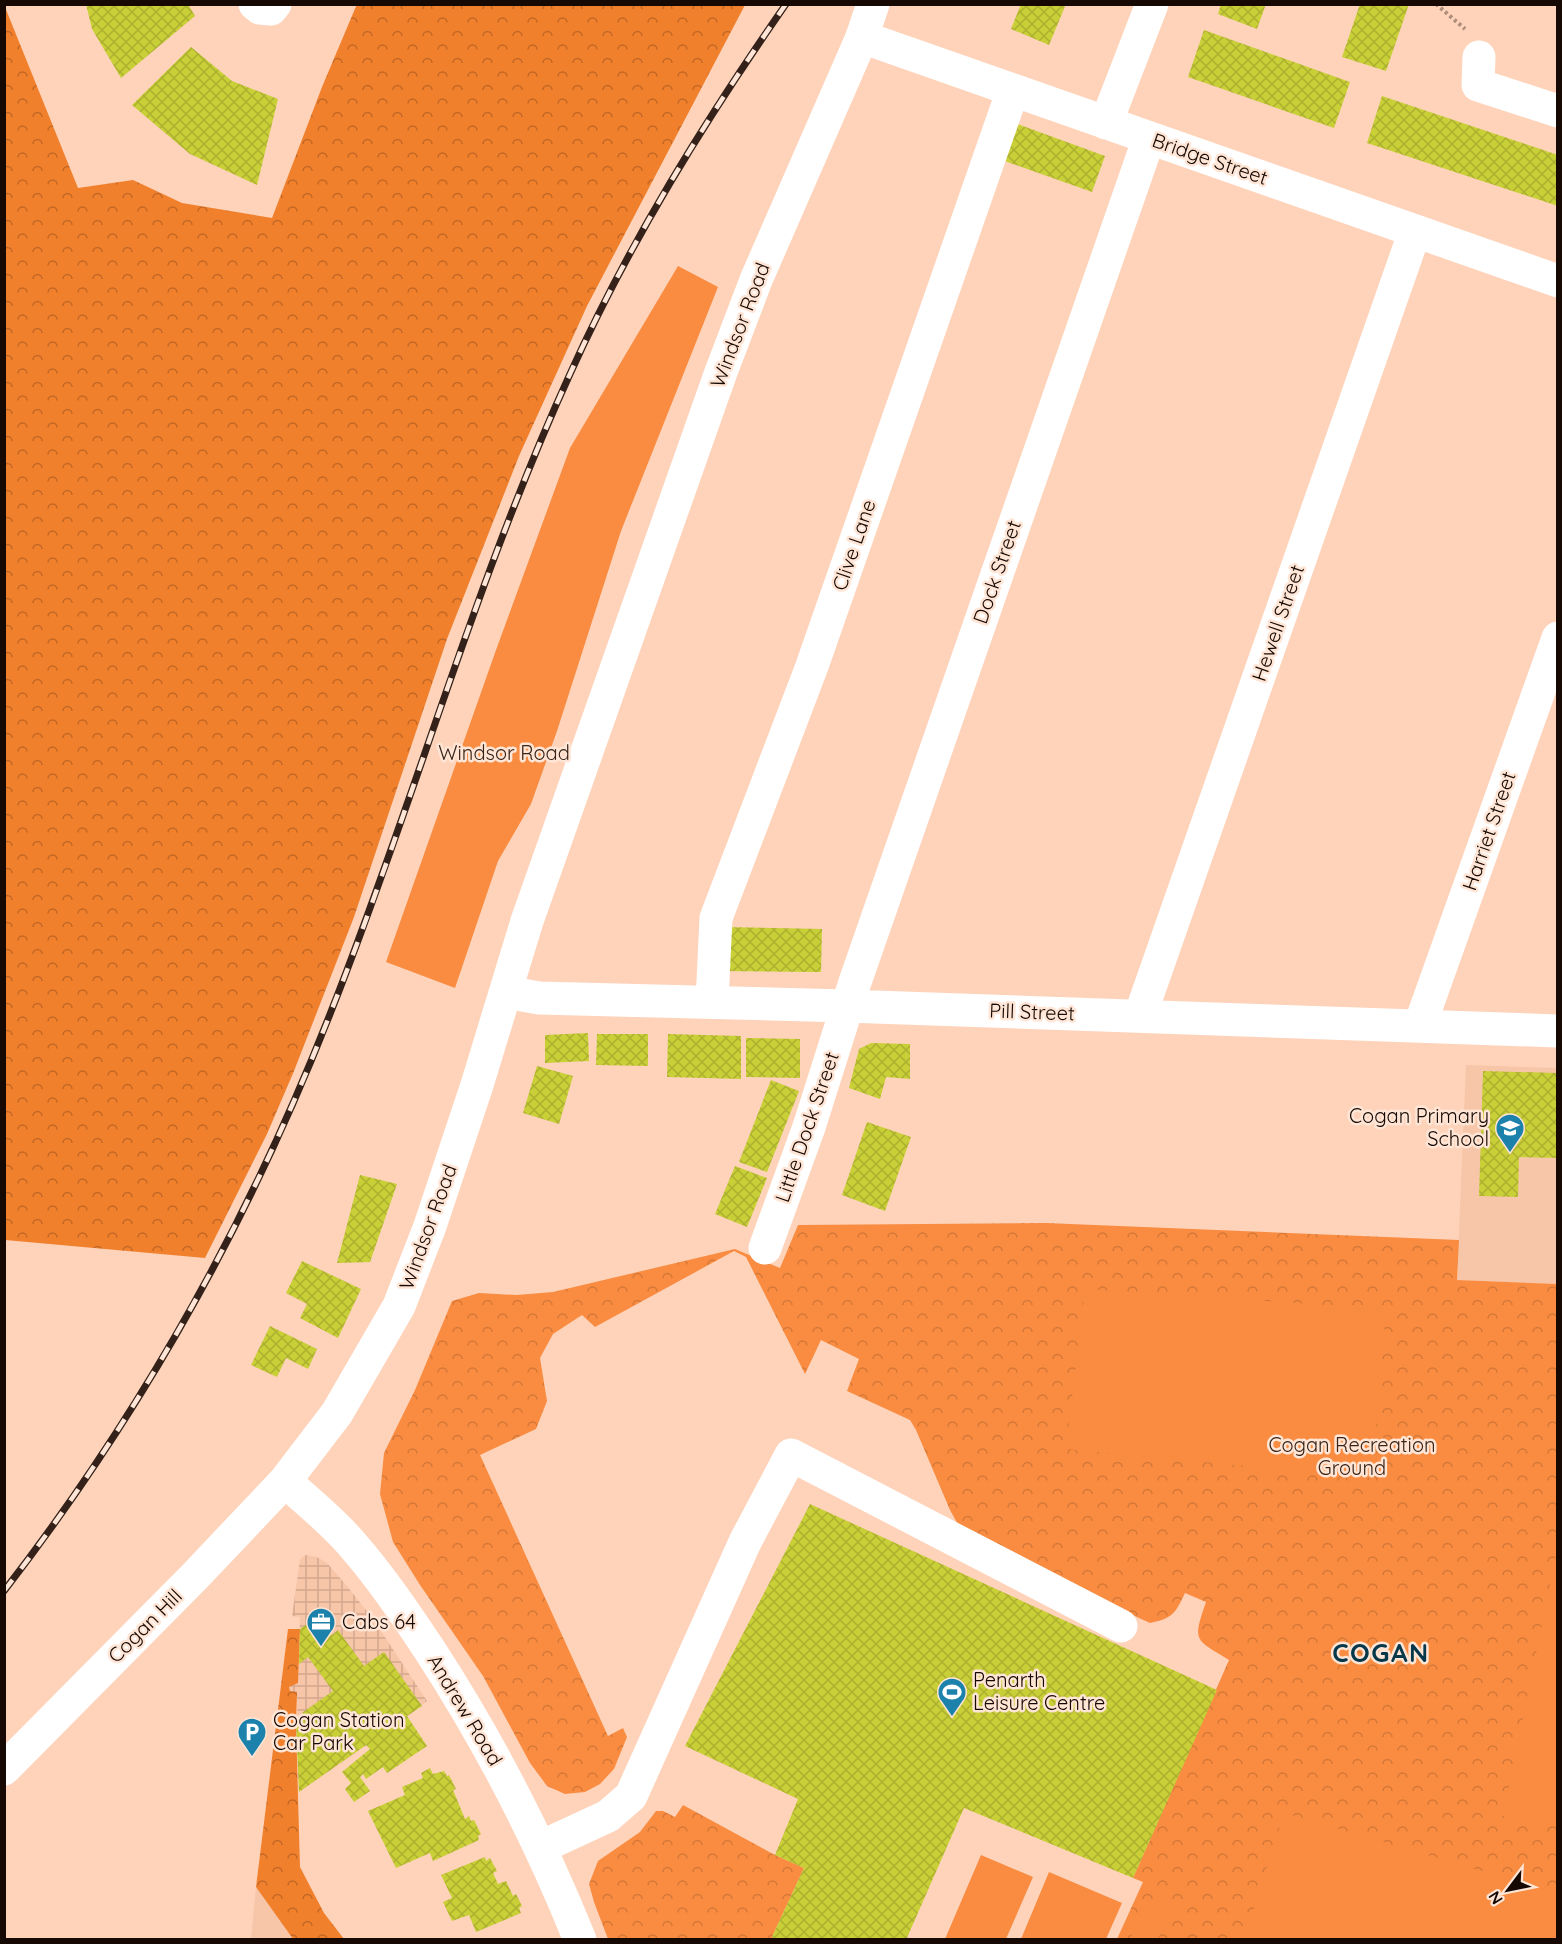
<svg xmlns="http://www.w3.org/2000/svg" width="1562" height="1944" font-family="Quicksand,sans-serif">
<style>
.built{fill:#f7c5a8}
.industrial{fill:url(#industrial-grid)}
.forest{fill:url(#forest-crowns)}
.park{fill:url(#park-crowns)}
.garden{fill:#f98c41}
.building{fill:url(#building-cross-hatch)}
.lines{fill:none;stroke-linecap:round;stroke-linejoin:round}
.path{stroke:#ae8d7b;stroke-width:4;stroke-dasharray:3 3;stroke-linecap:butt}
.minor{stroke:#fff;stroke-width:33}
.major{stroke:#fff;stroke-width:33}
.rail-casing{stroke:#34221a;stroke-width:7}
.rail{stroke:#ffe5d5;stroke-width:4.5;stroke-dasharray:14;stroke-linecap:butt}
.labels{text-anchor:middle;stroke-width:5;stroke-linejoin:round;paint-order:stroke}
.street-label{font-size:20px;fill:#160802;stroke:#ffe5d5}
.park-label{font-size:20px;fill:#392417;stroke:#ffe5d5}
.poi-label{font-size:20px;fill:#160802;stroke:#ffe5d5;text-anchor:start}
.district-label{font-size:26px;font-weight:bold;letter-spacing:1.5px;fill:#06374b;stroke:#ffe5d5}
</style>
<defs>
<pattern id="industrial-grid" width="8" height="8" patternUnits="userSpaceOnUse" patternTransform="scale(1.5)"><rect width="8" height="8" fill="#f7c5a8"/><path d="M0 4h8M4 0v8" fill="none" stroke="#d3a88f"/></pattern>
<pattern id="forest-crowns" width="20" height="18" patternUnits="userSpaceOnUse" patternTransform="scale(1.5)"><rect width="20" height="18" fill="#f1802d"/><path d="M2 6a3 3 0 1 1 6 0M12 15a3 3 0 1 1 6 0" fill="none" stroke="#c26724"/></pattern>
<pattern id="park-crowns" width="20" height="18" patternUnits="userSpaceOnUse" patternTransform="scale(1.5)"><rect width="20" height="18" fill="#f98c41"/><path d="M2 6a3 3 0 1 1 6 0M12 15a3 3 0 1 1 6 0" fill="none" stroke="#d57737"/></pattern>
<pattern id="building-cross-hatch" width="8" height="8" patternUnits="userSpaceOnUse" patternTransform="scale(1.5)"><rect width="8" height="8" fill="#c9cf37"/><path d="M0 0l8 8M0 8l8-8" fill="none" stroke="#acb02f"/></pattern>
</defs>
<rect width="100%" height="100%" fill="#fed3ba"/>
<!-- built -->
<path class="built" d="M1466 1065 1557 1068V1284L1457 1280Z
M256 1887 293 1939H251Z"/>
<!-- industrial -->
<path class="industrial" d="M306 1555 317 1557 327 1563 347 1586 373 1619 427 1701 400 1722 299 1792 297 1693 290 1691 289 1687 298 1682 300 1617 292 1616 300 1559Z"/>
<!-- forest -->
<path class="forest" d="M357 4 745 5 587 306 519 456 447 639 354 917 294 1071 267 1134 205 1258 5 1240V7L78 188 133 180 182 203 272 218 322 87Z
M288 1629H300L298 1683 289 1687 290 1691 297 1692 296 1724 300 1867 324 1913 344 1939H293L256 1887Z"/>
<!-- park -->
<path class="park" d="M1046 1223 1459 1240 1457 1280 1557 1284V1939H1117L1143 1882 1133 1878 1229 1660C1195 1639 1192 1642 1206 1602L1185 1593C1175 1614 1173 1618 1150 1623L966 1539 950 1510 916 1430 910 1420 847 1391 859 1359 821 1340 805 1374 746 1257 734 1251 595 1327 582 1315 553 1334 540 1358 547 1401 536 1429 480 1455 608 1736 623 1728 627 1737 614 1769 600 1784 585 1792 565 1794 547 1786 530 1763 483 1676 420 1585 393 1542 380 1494 384 1453 415 1390 452 1301 479 1293 517 1295 553 1292 735 1249 780 1268 798 1225Z
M683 1805 775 1855 804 1868 772 1937 777 1939H608L594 1902 589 1884 598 1861 640 1832 656 1811H663L675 1817Z"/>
<!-- garden -->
<path class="garden" d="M678 266 718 287 621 531 557 731 531 804 498 861 455 988 386 962 496 650 570 448Z
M1085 1289 1386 1309 1372 1478 1066 1449Z
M1557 1550V1826L1503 1816Z
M1284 1813 1557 1893V1939H1244Z
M981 1855 1033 1877 1006 1939H945Z
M1049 1872 1122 1903 1106 1939H1021Z
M1146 1900 1170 1910 1158 1939H1130Z"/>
<!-- building -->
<path class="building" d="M86 4H188L195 16 121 78 92 29Z
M1021 4H1066L1049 45 1011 29Z
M1221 4H1266L1257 29 1218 14Z
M1360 4H1409L1386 71 1342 57Z
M1204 30 1350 82 1334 128 1188 77Z
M191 47 232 81 278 99 257 185 190 154 132 105Z
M1382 96 1558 155V206L1367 143Z
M1009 121 1105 156 1092 192 996 158Z
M722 927 822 929 821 972 721 971Z
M588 1033 589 1061 545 1063V1035Z
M597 1034H648V1066L596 1065Z
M668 1034 741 1036V1079L667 1077Z
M746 1038 800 1039V1078L746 1077Z
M871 1043 910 1044V1079L886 1077 880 1099 849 1088 859 1049Z
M537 1066 573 1076 559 1124 523 1113Z
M1483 1071 1558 1073V1158L1519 1157 1518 1197 1479 1196Z
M771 1080 799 1091 767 1172 739 1162Z
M867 1122 911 1137 885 1211 842 1195Z
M735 1166 767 1178 747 1227 715 1214Z
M360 1175 397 1184 370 1262 337 1263Z
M302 1261 361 1289 338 1338 300 1318 307 1304 286 1293Z
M270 1326 317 1349 308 1369 286 1358 277 1377 251 1365Z
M810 1504 1217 1690 1133 1878 964 1808 906 1940H777L772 1937 804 1868 775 1855 798 1799 685 1746Z
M318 1616 332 1635 338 1630 364 1666 384 1652 422 1706 407 1716 427 1746 387 1773 383 1767 366 1779 363 1774 360 1777 370 1791 354 1802 345 1789 351 1783 342 1772 370 1749 366 1745 299 1792 296 1724 305 1717 302 1713 333 1691 308 1657 299 1664 300 1629Z
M430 1768 433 1774 444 1771 447 1776 449 1775 456 1789 453 1790 465 1819 469 1816 471 1821 474 1820 481 1834 478 1836 479 1840 433 1861 430 1853 396 1868 368 1811 405 1795 402 1787 423 1778 421 1773Z
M485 1857 486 1861 490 1858 497 1871 493 1873 498 1884 506 1881 513 1896 516 1894 522 1906 519 1908 521 1913 476 1932 469 1915 452 1921 443 1902 452 1898 441 1875Z"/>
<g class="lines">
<!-- path -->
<path class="path" d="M1436 4 1465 29"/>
<!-- minor -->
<path class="minor" d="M255 4 260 8 271 9 275 4
M862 37 1558 281
M1479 57 1478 85 1558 111
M1106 123 1152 4
M506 992 539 998 846 1006 1558 1031
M712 1002 716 918 812 666 1013 90
M1140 1016 1415 231
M1420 1025 1558 638
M765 1248 809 1127 855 982 1149 138
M285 1481C307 1501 331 1520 351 1543 380 1576 405 1613 429 1649 489 1741 539 1838 580 1940
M541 1847 608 1816 631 1796 745 1542 791 1455 1121 1626"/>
<!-- major -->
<path class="major" d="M4 1769 196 1575 285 1481 337 1413 399 1306 430 1226 477 1085 527 921 721 372 756 280 862 37 873 4"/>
<!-- rail casing -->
<g class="rail-casing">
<path id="rail" d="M4 1591C141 1414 251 1217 332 1009 415 799 476 579 570 374 629 243 704 122 786 4"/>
</g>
<!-- rail -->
<use href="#rail" class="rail"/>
</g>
<!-- icons -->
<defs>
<g id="school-pin" transform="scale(1.5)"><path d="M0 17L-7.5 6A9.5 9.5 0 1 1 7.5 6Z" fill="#1c82ac" stroke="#ffe5d5"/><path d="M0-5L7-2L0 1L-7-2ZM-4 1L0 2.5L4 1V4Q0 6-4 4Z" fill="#fff"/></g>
<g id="office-pin" transform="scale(1.5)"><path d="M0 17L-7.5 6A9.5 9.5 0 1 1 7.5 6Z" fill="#1c82ac" stroke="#ffe5d5"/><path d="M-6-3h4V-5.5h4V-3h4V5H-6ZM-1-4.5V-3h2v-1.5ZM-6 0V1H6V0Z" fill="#fff"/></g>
<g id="stadium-pin" transform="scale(1.5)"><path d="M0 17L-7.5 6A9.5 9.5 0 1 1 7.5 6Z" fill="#1c82ac" stroke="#ffe5d5"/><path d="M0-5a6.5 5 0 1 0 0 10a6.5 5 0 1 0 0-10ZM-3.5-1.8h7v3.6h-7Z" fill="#fff"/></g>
<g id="parking-pin" transform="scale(1.5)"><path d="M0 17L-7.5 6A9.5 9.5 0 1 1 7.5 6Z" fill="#1c82ac" stroke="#ffe5d5"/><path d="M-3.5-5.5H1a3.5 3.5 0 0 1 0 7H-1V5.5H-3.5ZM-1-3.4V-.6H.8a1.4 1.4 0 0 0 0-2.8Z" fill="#fff"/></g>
</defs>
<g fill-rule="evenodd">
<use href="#school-pin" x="1510" y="1128"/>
<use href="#office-pin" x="321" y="1622"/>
<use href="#stadium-pin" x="952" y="1692"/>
<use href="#parking-pin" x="252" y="1732"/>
</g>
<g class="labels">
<!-- street labels -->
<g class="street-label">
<text transform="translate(1210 159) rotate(19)" y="7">Bridge Street</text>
<text transform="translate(740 325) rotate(-69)" y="7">Windsor Road</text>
<text transform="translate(854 545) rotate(-71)" y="7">Clive Lane</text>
<text transform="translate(997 572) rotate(-71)" y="7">Dock Street</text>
<text transform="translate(1278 623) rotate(-71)" y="7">Hewell Street</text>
<text transform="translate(1489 831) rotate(-71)" y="7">Harriet Street</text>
<text transform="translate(1032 1012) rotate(2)" y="7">Pill Street</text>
<text transform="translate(807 1127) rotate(-71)" y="7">Little Dock Street</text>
<text transform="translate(428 1227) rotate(-70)" y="7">Windsor Road</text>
<text transform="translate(145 1626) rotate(-45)" y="7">Cogan Hill</text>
<text transform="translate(465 1710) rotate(59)" y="7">Andrew Road</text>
</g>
<!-- park labels -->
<g class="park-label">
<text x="504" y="760">Windsor Road</text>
<text x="1352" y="1452">Cogan Recreation<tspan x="1352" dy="23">Ground</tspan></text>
</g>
<!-- poi labels -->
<g class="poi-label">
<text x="1489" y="1123" text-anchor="end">Cogan Primary<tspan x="1489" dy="23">School</tspan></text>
<text x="342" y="1629">Cabs 64</text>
<text x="973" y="1687">Penarth<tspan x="973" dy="23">Leisure Centre</tspan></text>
<text x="273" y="1727">Cogan Station<tspan x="273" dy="23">Car Park</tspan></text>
</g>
<!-- district labels -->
<g class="district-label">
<text x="1381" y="1662">COGAN</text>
</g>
</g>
<!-- border -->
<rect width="1562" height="1944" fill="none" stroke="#160802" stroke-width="12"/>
<!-- north arrow -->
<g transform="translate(1508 1890) rotate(238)" stroke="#ffe5d5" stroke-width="4.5" paint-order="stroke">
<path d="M0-4.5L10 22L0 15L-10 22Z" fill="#160802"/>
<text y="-9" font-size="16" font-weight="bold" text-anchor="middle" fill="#160802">N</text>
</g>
</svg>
